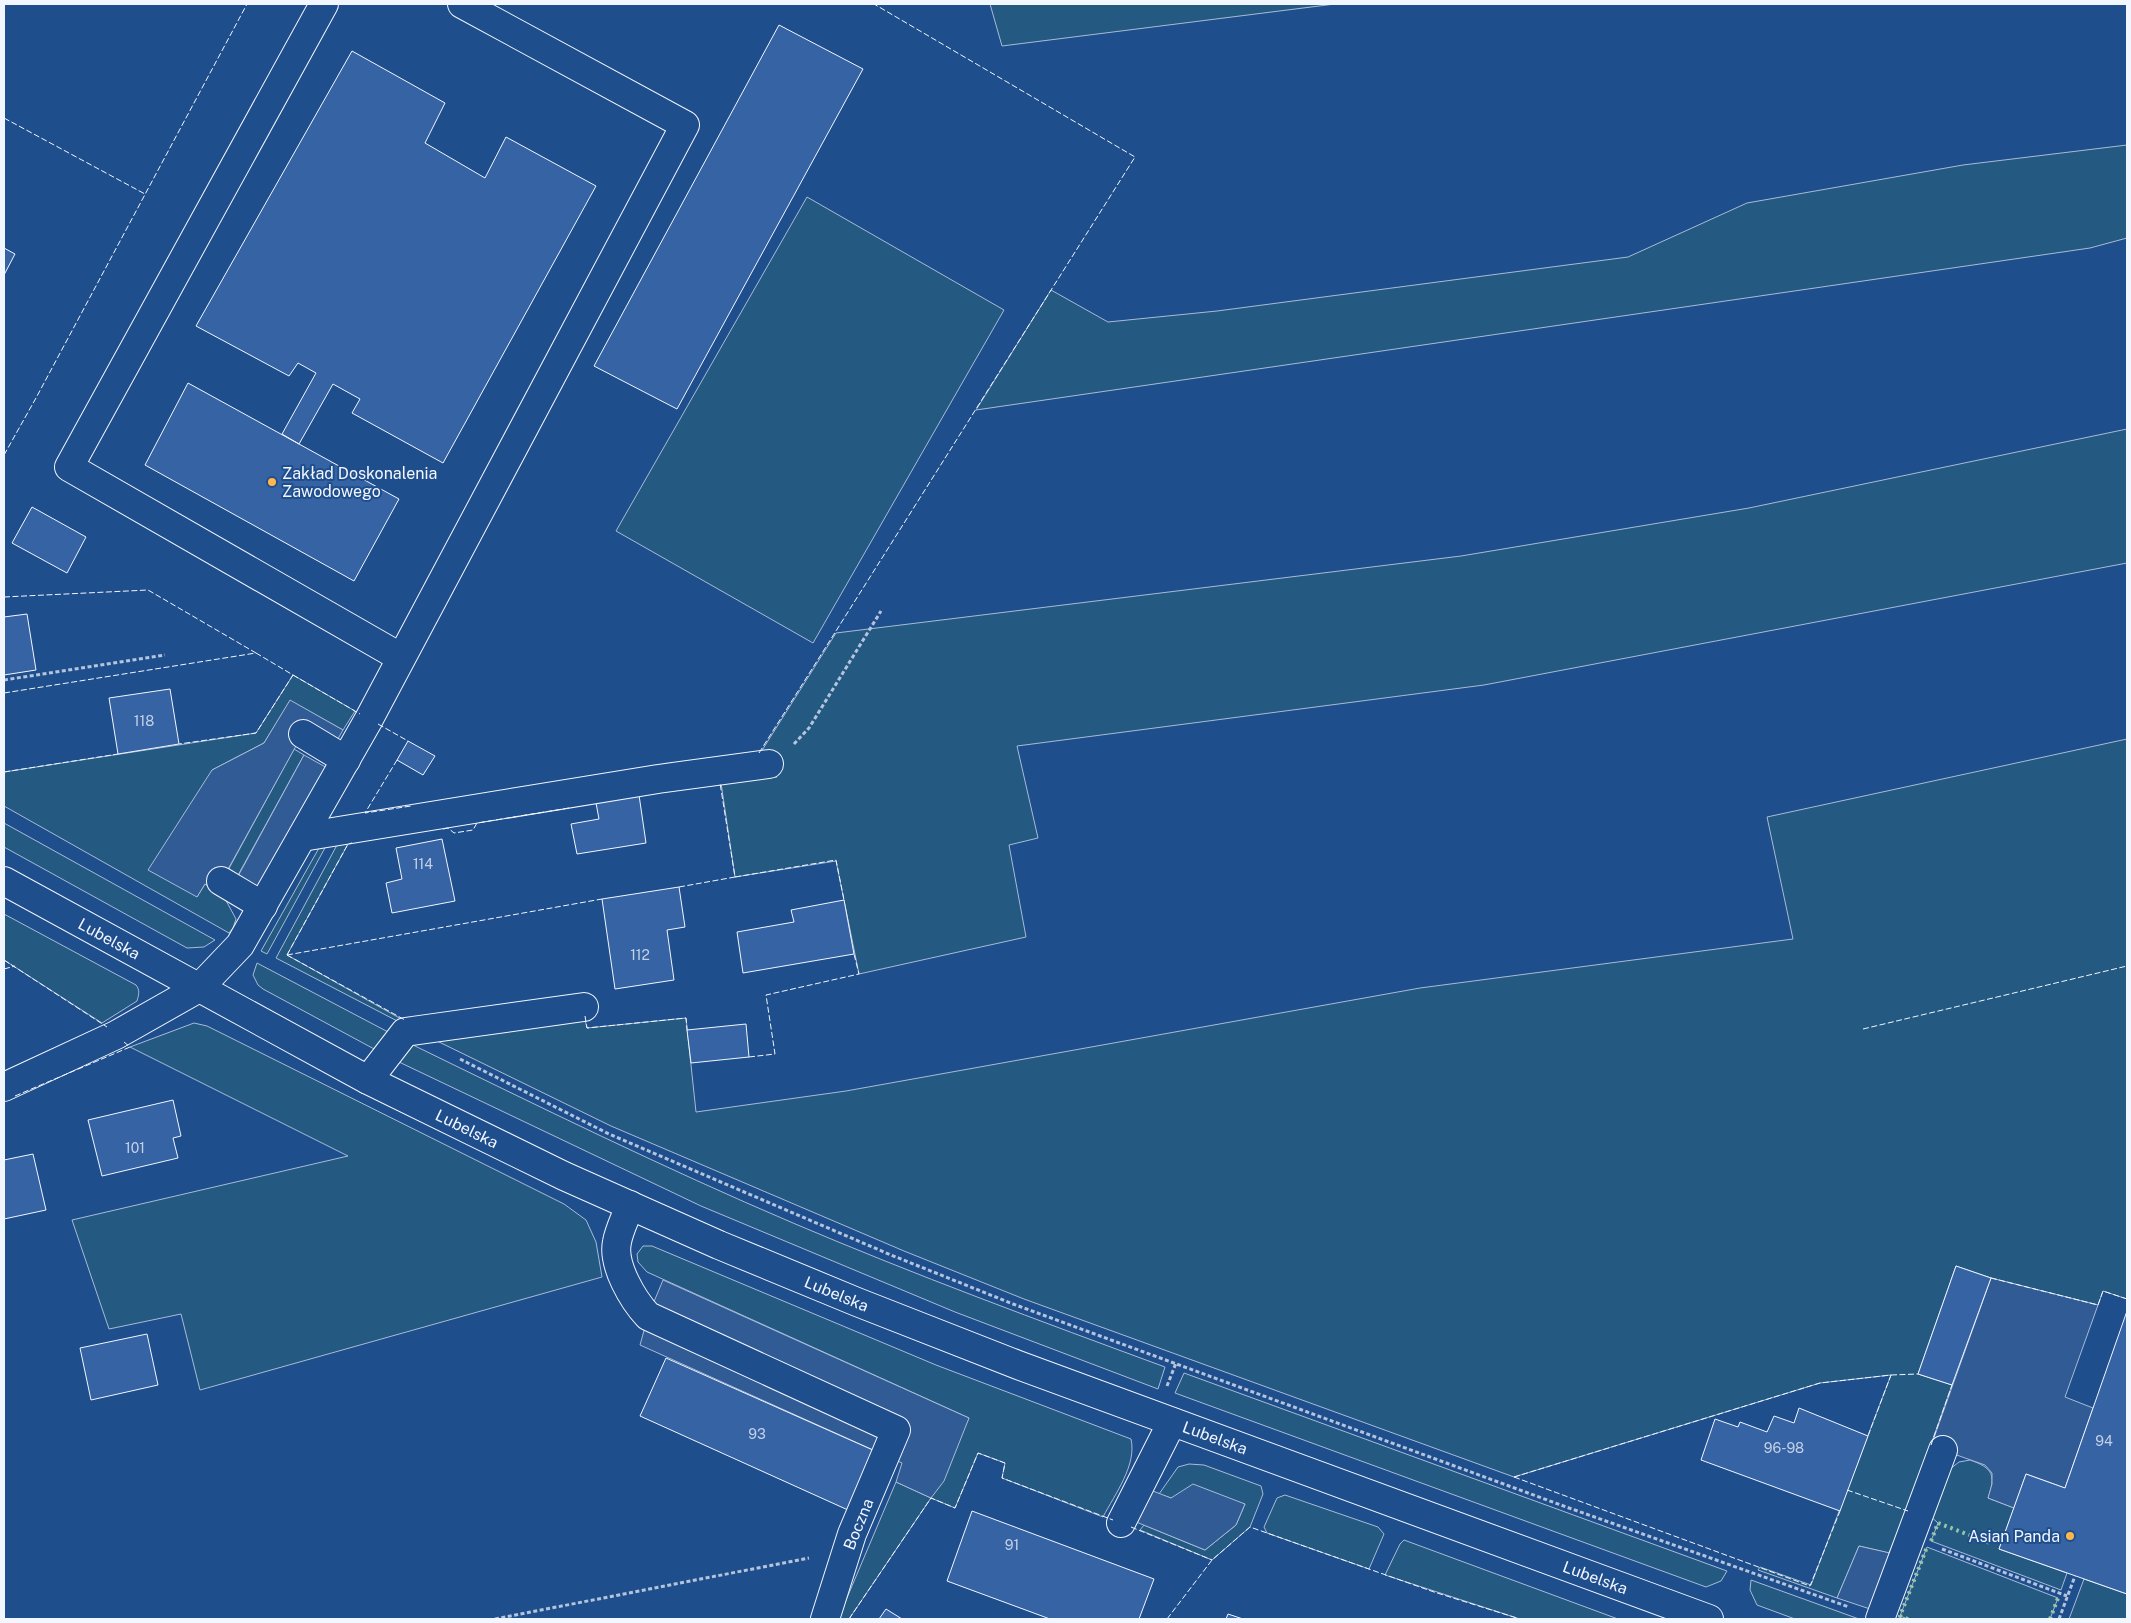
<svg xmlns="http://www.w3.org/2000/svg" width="2131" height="1623" font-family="'Public Sans',sans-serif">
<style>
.green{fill:#245a82;stroke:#a8bbd7}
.parking{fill:#305b95;stroke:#a8bbd7}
.building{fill:#3563a3;stroke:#f2f6ff}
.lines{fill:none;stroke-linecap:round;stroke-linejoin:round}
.minor-casing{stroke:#f2f6ff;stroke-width:30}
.path{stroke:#b3c4dc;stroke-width:3;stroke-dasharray:4 2.5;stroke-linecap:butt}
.minor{stroke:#1f4e8c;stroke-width:28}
.hedge{stroke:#97c8a6;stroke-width:4;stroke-dasharray:2.5 4;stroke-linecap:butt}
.fence{stroke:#f2f6ff;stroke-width:1;stroke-dasharray:6 2.5;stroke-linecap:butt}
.poi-dot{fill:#ffb74d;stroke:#1f4e8c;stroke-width:2}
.labels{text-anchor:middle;stroke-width:4;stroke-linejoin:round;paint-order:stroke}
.number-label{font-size:14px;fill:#c3d1e8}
.poi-label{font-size:16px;fill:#f2f6ff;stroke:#1f4e8c;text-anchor:start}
.street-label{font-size:16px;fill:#f2f6ff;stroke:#1f4e8c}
</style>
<rect width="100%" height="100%" fill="#1f4e8c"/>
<!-- green -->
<path class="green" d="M990 4H1335L1002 46Z
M2127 145V238L2090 248 976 410 1051 290 1108 322 1217 311 1628 257 1747 203 1963 165Z
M807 197 1004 310 813 643 616 531Z
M2127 429V563L1484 685 1017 746 1038 838 1009 845 1026 937 859 974 836 861 735 877 721 783 777 777 761 752 836 633 1461 556 1749 508Z
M293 675 355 711 343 730 290 701 264 743 212 770 197 897 205 884 223 895 236 919 233 928 229 933 4 806V772L256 733Z
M2127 739V1299L2103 1291 2098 1305 1991 1278 1956 1266 1918 1374 1952 1385 1907 1512 1889 1553 1859 1546 1837 1598 1758 1570 1760 1567 1811 1585 1891 1375 1820 1383 1514 1477 1024 1299 904 1251 611 1126 437 1041 585 1020 587 1028 686 1018 696 1112 846 1091 1420 988 1793 939 1767 817Z
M294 749 304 755 237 877 227 872Z
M4 823 215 940 204 947 187 948 4 847Z
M348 844 287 955 403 1020V1024L276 958 337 845Z
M326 846 267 954 261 951 319 848Z
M4 914 136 985C140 990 139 994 137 1001L102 1023 4 960Z
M257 963 390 1033 376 1050 263 989 258 985 253 975Z
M194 1023 207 1026 564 1204 586 1220 596 1242 602 1277 200 1390 181 1314 109 1329 72 1220 348 1156 130 1047Z
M413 1045C538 1106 664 1168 793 1223 915 1275 1040 1321 1165 1367L1158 1389 955 1312 701 1206 399 1062Z
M643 1246H652L936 1365 1131 1439C1137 1465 1115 1494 1103 1517L1002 1478 1005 1463 978 1453 955 1508 931 1498 849 1619H838L896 1482 931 1498 969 1418 647 1272 638 1262 637 1254Z
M1184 1373 1727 1571 1721 1581 1706 1587 1175 1393Z
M1970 1460C1993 1468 1996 1475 1988 1498L2014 1508 1999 1549 2067 1573 2061 1590 1931 1541 1938 1523 1929 1515 1950 1469 1959 1462Z
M1189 1464 1204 1465 1261 1486 1263 1494 1250 1527 1212 1560 1140 1530 1144 1525 1205 1550 1236 1525 1245 1504 1171 1498 1159 1494 1178 1467Z
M1285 1495 1378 1527 1384 1534 1369 1569 1267 1533 1264 1527 1277 1498Z
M1404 1540 1618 1619H1520L1385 1575 1400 1544Z
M1927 1547 2058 1598 2050 1619H1908L1900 1616Z
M2084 1579 2127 1594V1619H2069Z
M1751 1580 1859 1619H1795L1757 1605 1750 1590Z"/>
<!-- parking -->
<path class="parking" d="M290 700 343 730 331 751 302 735 216 891 205 884 197 897 148 870 212 770 264 743Z
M304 755 338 774 268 896 237 878Z
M1991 1278 2098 1305 2065 1397 2093 1408 2065 1488 2026 1474 2014 1508 1988 1498 1992 1484V1473L1985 1465 1931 1446Z
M663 1280 969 1418 944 1481 931 1498 896 1482 902 1463 640 1345 648 1316Z
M1193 1484 1245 1504 1236 1525 1205 1550 1124 1517 1140 1486 1171 1498Z
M1859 1546 1903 1556 1882 1613 1837 1598Z"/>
<!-- building -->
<path class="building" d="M779 25 863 69 677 409 594 366Z
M352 51 445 103 425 143 485 178 506 137 596 186 443 463 352 413 360 399 333 384 299 444 282 434 316 373 298 363 289 376 196 326Z
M4 248 15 254 4 275Z
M188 383 399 499 354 581 145 465Z
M32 507 86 537 67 573 12 543Z
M27 614 36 670 4 675V617Z
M170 689 179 744 118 754 109 698Z
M408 741 435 756 423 775 397 760Z
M639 795 646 843 577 854 571 824 599 819 596 803Z
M442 839 455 901 392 913 386 883 402 879 396 848Z
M679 887 685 927 667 930 674 980 615 989 602 899Z
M844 900 854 954 743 973 737 932 794 922 791 910Z
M746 1024 749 1057 691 1063 687 1030Z
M173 1100 181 1136 173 1138 178 1158 102 1176 88 1120Z
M33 1154 46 1210 4 1219V1160Z
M1956 1266 1991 1278 1952 1385 1918 1374Z
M2127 1311V1594L1999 1549 2026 1474 2065 1488Z
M147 1334 158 1385 91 1400 80 1348Z
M666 1358 875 1451 848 1510 640 1416Z
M1799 1408 1868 1436 1840 1511 1701 1460 1715 1419 1738 1427 1740 1422 1767 1432 1774 1416 1794 1423Z
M972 1511 1154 1579 1139 1619H1050L947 1581Z
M886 1609 902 1619H879Z
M1228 1614 1243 1619H1226Z"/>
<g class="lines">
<!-- minor casing -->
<g class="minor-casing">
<g id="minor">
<path d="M324 4 69 467 400 657"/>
<path d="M303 734 346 760"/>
<path d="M302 837 658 779 769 764"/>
<path id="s1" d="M4 881 368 1080 564 1176 719 1245 857 1302 1018 1365 1709 1619"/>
<path d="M221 881 263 906"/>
<path d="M368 1080 405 1032 584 1007"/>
<path d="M4 1087 116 1035 199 988 240 945 369 719 685 125 462 4"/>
<path d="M630 1205C626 1217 619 1230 617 1242 612 1265 633 1300 648 1316L896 1430 852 1534 825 1619"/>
<path d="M1121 1523 1172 1422"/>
<path d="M1880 1619 1943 1450"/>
</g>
</g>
<!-- path -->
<path class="path" d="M4 680 165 655
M794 744 809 728 881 611
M460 1059 609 1134 891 1255 1013 1304 1569 1508 1849 1607
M1167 1386 1176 1363
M1942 1549 2067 1596
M495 1619 809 1558
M2059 1619 2075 1576"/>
<!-- minor -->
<use href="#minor" class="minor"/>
<!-- hedge -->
<path class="hedge" d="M1931 1541 1938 1523 1990 1543
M1908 1619 1900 1616 1927 1547
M2050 1619 2058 1598"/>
<!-- fence -->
<path class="fence" d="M4 118 145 194
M4 455 36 398 247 4
M4 597 148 590 256 653
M293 675 360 714
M4 693 256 653 293 675 256 733 179 744
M378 724 408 741
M759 753 1135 157 874 4
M397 760 365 813 411 806
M4 772 118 754
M443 829 448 828 454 833 473 830 477 823 569 808
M735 877 836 860 844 900
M679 887 735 877 720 783
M287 955 405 1020
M287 955 348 844 352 843
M287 955 602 899
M4 960 107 1027
M4 969 15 966
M585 1016 587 1028 686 1018 687 1030
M1863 1029 2127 966
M749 1057 775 1054 766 995 859 974 854 954
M15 1096 130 1047 124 1042
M1991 1278 2098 1305 2103 1291 2127 1299
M1891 1375 1918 1374
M1931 1445 1952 1385
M1514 1477 1820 1383 1891 1375 1868 1436
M1514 1477 1810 1586 1840 1511
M1847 1490 1908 1511
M1131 1527 1212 1560
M849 1619 931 1498 955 1508 978 1453 1005 1463 1002 1478 1113 1520
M1167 1619 1212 1560 1250 1527 1434 1592 1520 1619"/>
</g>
<!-- markers -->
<g class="poi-dot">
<circle cx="272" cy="482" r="5"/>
<circle cx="2070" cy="1536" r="5"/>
</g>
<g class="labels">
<!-- number labels -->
<g class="number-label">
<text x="144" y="726">118</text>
<text x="423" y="869">114</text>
<text x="640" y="960">112</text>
<text x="135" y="1153">101</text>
<text x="757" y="1439">93</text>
<text x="2104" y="1446">94</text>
<text x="1784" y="1453">96-98</text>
<text x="1012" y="1550">91</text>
</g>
<!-- poi labels -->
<g class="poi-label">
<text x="282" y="479">Zakład Doskonalenia<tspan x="282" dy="18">Zawodowego</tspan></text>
<text x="2060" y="1542" text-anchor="end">Asian Panda</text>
</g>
<!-- street labels -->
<g class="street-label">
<text dy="6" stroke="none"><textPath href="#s1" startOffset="120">Lubelska</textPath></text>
<text dy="6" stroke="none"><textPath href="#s1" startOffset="525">Lubelska</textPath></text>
<text dy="6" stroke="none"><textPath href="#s1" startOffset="930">Lubelska</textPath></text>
<text dy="6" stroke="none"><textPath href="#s1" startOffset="1335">Lubelska</textPath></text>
<text transform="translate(858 1524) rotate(-68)" y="6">Boczna</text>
<text dy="6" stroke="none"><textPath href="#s1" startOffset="1740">Lubelska</textPath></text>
</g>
</g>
<!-- border -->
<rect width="2131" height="1623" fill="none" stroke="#f2f6ff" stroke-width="10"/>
</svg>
